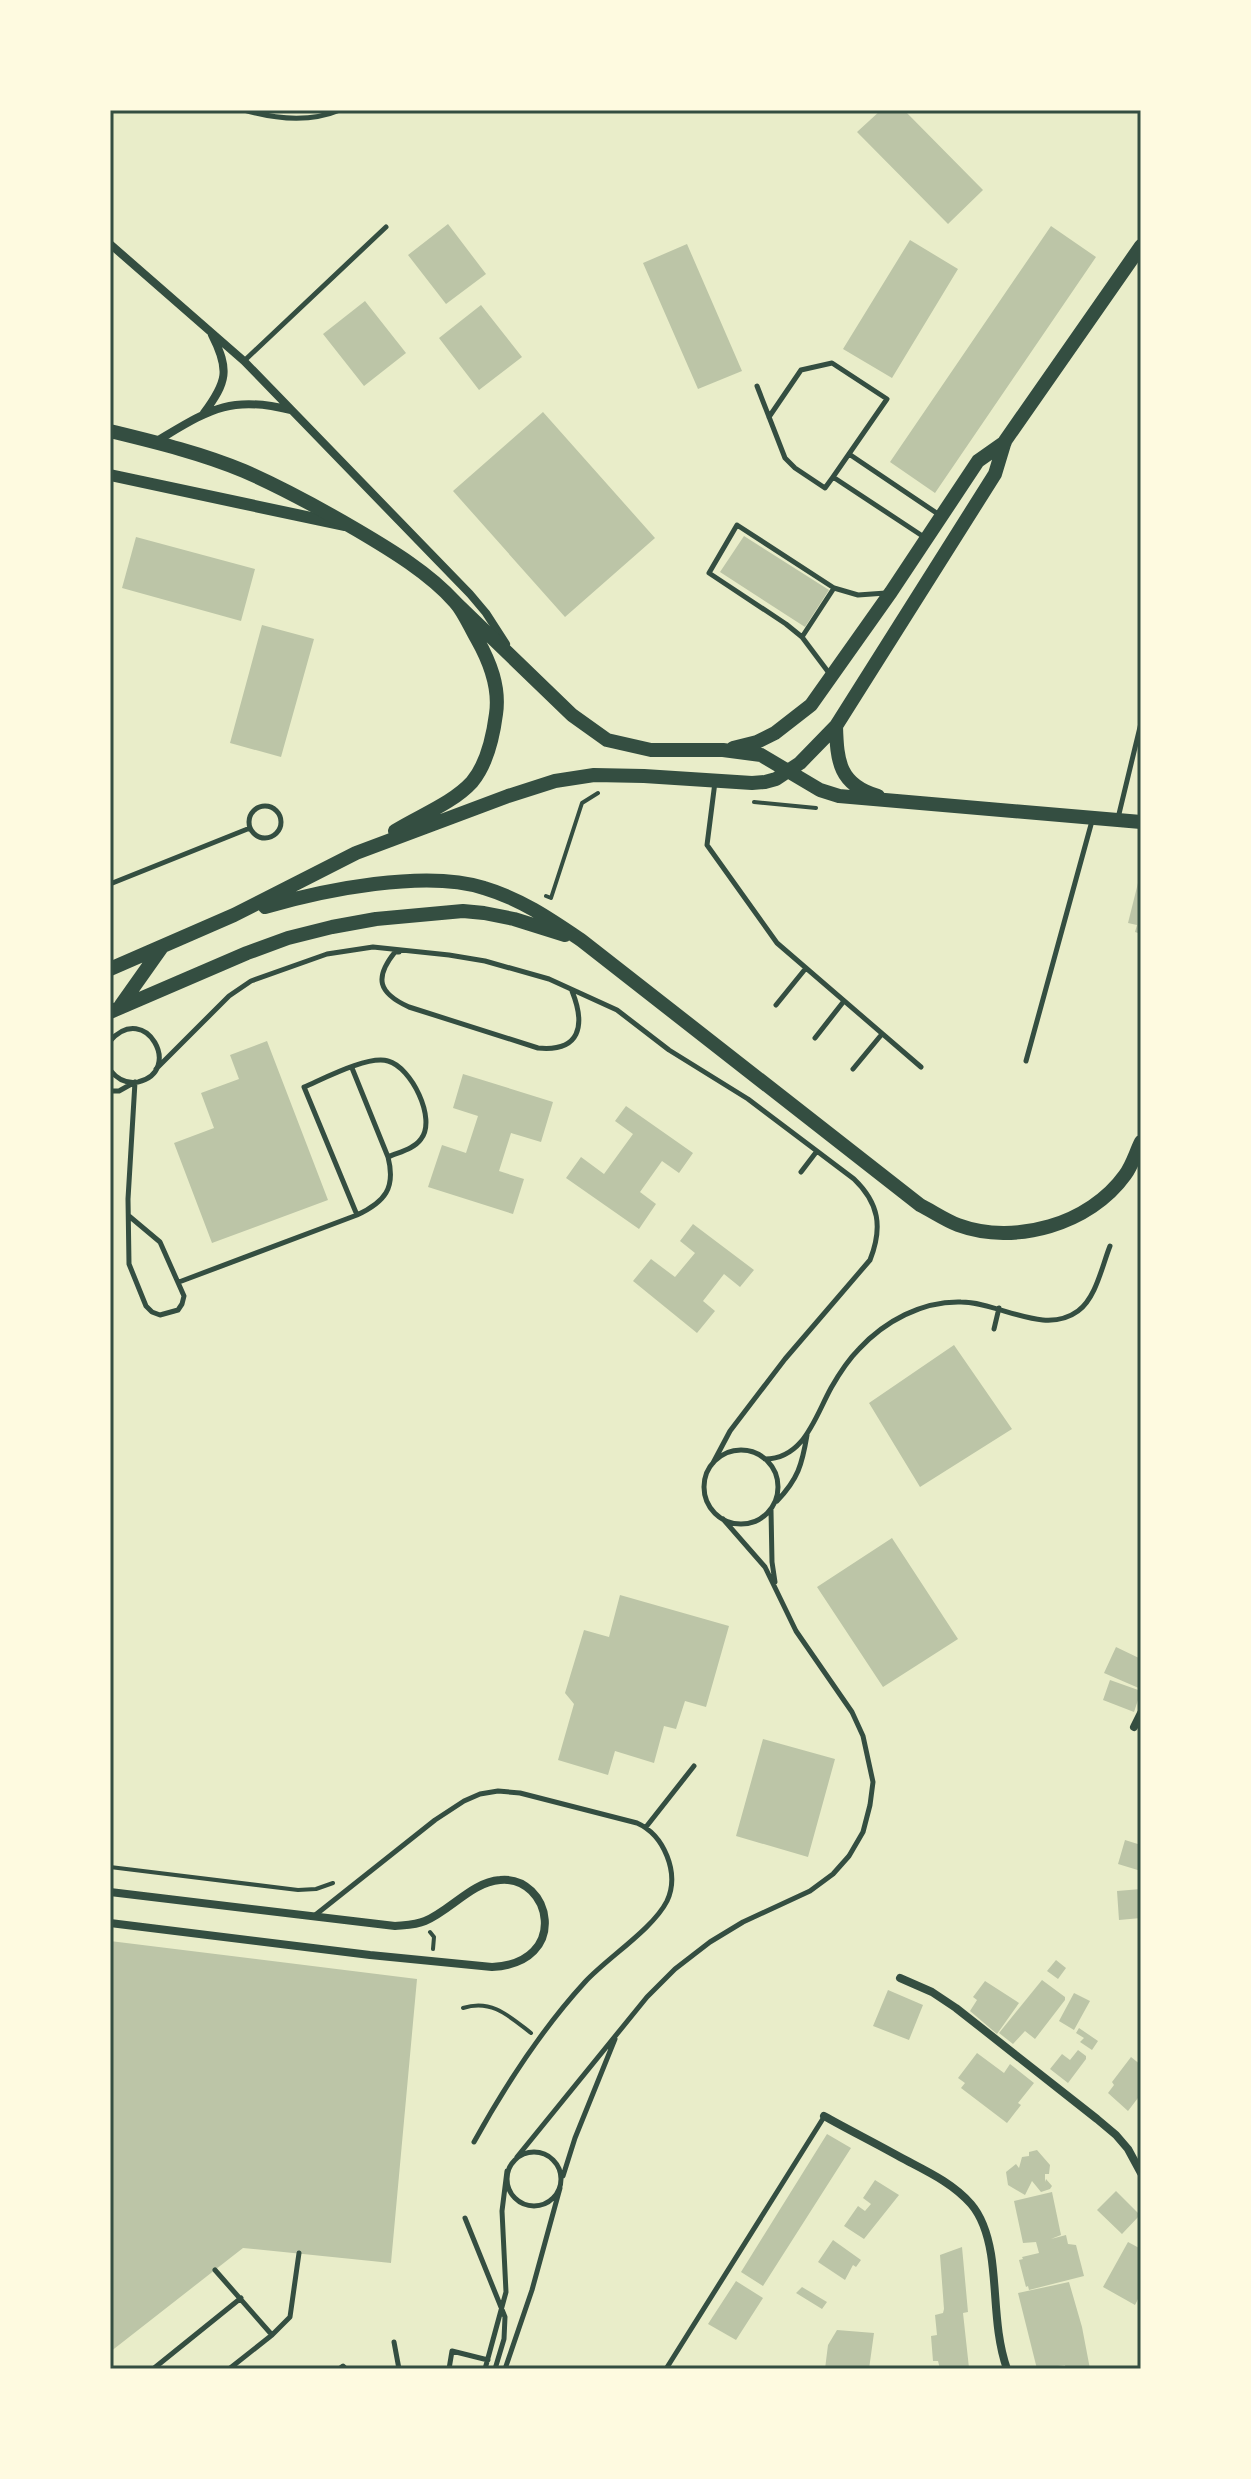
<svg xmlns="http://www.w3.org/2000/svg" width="1251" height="2479" font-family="Figtree,sans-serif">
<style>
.building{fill:#bcc5a7}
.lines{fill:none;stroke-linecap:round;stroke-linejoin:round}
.path{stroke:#344e41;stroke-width:4}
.service{stroke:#344e41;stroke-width:5}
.minor{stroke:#344e41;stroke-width:8}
.tertiary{stroke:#344e41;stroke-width:12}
.secondary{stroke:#344e41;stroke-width:14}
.neatline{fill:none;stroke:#344e41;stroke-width:3}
</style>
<rect width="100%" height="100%" fill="#e9edc9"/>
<!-- building -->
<path class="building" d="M881 110H904L983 190 948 224 857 132Z
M448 224 486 274 446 304 408 255Z
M1051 226 1096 257 935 493 890 462Z
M910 240 958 269 892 378 843 349Z
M687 244 742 371 698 389 643 263Z
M365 301 406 353 364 386 323 334Z
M481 305 522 357 479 390 439 338Z
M543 412 655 538 565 617 453 491Z
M744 536 829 590 805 627 720 572Z
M136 537 255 569 241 621 122 588Z
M262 625 314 639 281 757 230 743Z
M1140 875 1141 876V934L1135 932 1137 925 1128 923Z
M267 1041 328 1200 212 1243 174 1143 214 1128 201 1093 239 1079 230 1055Z
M463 1074 553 1102 541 1142 511 1133 499 1171 524 1179 513 1214 428 1187 442 1145 466 1153 478 1116 453 1108Z
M626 1106 693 1153 679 1173 662 1161 640 1192 656 1204 639 1229 566 1178 581 1157 604 1174 633 1134 615 1121Z
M693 1224 754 1270 740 1287 724 1274 703 1301 715 1311 697 1333 633 1281 651 1259 675 1277 695 1253 680 1241Z
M954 1345 1012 1429 920 1487 869 1403Z
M892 1538 958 1639 883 1687 817 1587Z
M620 1595 729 1626 706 1707 685 1701 676 1729 664 1726 654 1763 615 1751 608 1775 558 1760 574 1704 565 1693 584 1630 609 1637Z
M1116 1647 1141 1659V1689L1104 1673Z
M1110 1680 1141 1691 1134 1712 1103 1700Z
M763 1739 835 1759 808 1857 736 1836Z
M1125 1840 1141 1845V1871L1118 1864Z
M1141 1889V1918L1119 1920 1117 1891Z
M110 1941 417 1979 391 2263 243 2248 110 2352Z
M1056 1960 1066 1968 1058 1979 1047 1971Z
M1042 1980 1065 1997V2000L1035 2039 1025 2031 1013 2044 999 2033Z
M985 1981 1019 2003 997 2034 970 2011 977 2000 973 1997Z
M888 1990 923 2005 909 2040 873 2026Z
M1074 1993 1090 2001 1074 2030 1059 2021Z
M1079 2028 1098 2041 1092 2050 1080 2042 1084 2038 1076 2033Z
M1078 2050 1086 2056V2059L1068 2083 1050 2069 1062 2054 1070 2060Z
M977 2053 1004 2073 1010 2064 1034 2083 1018 2103 1021 2105 1007 2123 961 2088 965 2083 958 2078Z
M1131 2057 1141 2065V2094L1128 2111 1108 2093 1114 2085 1112 2082Z
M827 2134 851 2148 763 2286 741 2272Z
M1037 2150 1050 2165 1049 2174H1045V2182L1046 2179 1052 2186 1050 2189 1041 2192 1032 2181 1025 2195 1008 2185 1006 2172 1016 2164 1019 2168 1022 2157 1029 2156V2152Z
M875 2180 899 2195 864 2239 844 2226 858 2206 865 2211 871 2204 863 2198Z
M1116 2191 1140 2215 1122 2234 1097 2210Z
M1052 2192 1061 2235 1051 2239 1066 2235 1068 2244 1076 2245 1084 2276 1029 2290 1028 2286 1026 2287 1019 2260 1023 2259 1022 2257 1039 2253 1036 2242 1023 2243 1014 2201Z
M833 2240 861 2260 856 2267 853 2265 845 2280 818 2262Z
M1128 2242 1141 2249V2293L1135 2305 1103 2287Z
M962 2247 968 2312 963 2313 969 2368 940 2369 938 2361H933L931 2336 937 2335 935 2315 943 2313 944 2309 940 2255Z
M736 2281 763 2298 736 2340 708 2324Z
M1069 2282 1082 2327 1090 2369H1066L1065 2365 1037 2369 1018 2293Z
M802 2287 827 2302 822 2309 796 2293Z
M837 2330 874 2333 869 2369H825L828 2345Z"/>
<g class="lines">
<!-- path -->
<path class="path" d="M754 802 816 808
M546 896 551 898 582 803 598 793
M110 1867 298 1890 316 1889 333 1883
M430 1932 434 1937 433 1949
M463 2008C492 1999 509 2016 531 2033"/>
<!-- service -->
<path class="service" d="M244 110C275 119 309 123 340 110
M244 361 386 227
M757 386 785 458 795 468 825 488 833 477
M769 417 801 370 832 363 887 399 833 477 924 537
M849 454 941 516
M802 637 834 588
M829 673 802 637 786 624 709 573 737 525 834 588 858 595 886 593
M715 782 707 845 777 943 921 1067
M249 822a16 16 0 1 1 32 0a16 16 0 1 1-32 0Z
M1118 818 1141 723
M110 884 250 828
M399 952H395C374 978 378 993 409 1007L538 1048C580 1052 586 1026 572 991
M776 1005 806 968
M815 1038 844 1001
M110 1041C146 1000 184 1072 138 1082 126 1084 117 1079 110 1070
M1026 1061 1092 821
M156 1069 229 996 251 981 327 954 373 947 449 955 485 961 549 979 617 1010 669 1050 748 1099 854 1179C879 1203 883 1227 870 1260L785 1359 730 1431 713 1463
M853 1069 882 1034
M110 1091H119L135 1082
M801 1172 817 1151
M357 1215 304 1087C323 1079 368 1055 388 1061 411 1067 437 1119 421 1139 414 1149 399 1152 388 1157
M129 1216 160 1242 184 1296 182 1304 178 1310 160 1315 152 1312 146 1306 129 1264 128 1199 135 1082
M179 1282 357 1215C385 1202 396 1188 388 1157L352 1068
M994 1329 999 1308
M704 1487a37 37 0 1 1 74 0a37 37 0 1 1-74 0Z
M765 1459C804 1459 815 1417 831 1388 839 1374 848 1360 859 1349 885 1321 922 1301 961 1302 999 1302 1044 1336 1078 1311 1096 1298 1102 1266 1110 1246
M777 1501C798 1479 802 1465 807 1435
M771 1510 772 1562 775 1582
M646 1827 694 1766
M314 1916 435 1820 464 1801 480 1794 498 1791 520 1793 637 1823C664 1835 680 1873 667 1901 653 1929 607 1958 585 1982 541 2030 505 2086 474 2142
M507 2179a27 27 0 1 1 54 0a27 27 0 1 1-54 0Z
M517 2157 647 1997 675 1969 710 1942 743 1922 810 1891 833 1874 849 1856 863 1832 870 1805 873 1782 863 1736 852 1712 796 1631 765 1567 723 1519
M563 2176 575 2138 615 2039
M465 2218 505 2317 504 2339 495 2369
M215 2270 272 2335 229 2369
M272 2335 290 2317 299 2253
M394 2342 399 2369
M153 2369 241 2298
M339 2369 343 2366 346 2369
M449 2369 452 2351 488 2360
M485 2369 506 2292 502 2211 507 2171
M505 2369 532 2290 560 2188
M666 2369 824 2117"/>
<!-- minor -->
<path class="minor" d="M110 244 244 361 470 594 486 613 506 644
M204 413C227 382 230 370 212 335
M155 442C206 412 228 394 290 410
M1134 1727 1141 1713
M110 1892 395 1926C405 1925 416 1925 425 1921 451 1910 472 1882 500 1880 551 1875 571 1963 492 1967L370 1955 110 1923
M900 1978 932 1992 956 2008 1097 2119 1116 2135 1128 2149 1141 2173
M824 2116C849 2130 875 2143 900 2157 924 2170 952 2182 971 2204 983 2218 988 2236 991 2254 997 2292 994 2332 1007 2369"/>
<!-- tertiary -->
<path class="tertiary" d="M110 475 344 525"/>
<!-- secondary -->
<path class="secondary" d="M110 431C155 442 201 453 244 471 283 488 321 509 357 530 391 550 429 573 455 602 464 612 470 627 477 639 490 662 500 687 496 714 493 737 487 764 472 782 453 803 419 816 395 831
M456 603 572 715 607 740 651 750H723L761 755 820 790 839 796 1141 822
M836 726C837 761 839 785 878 796
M733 748 757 742 775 733 811 705 891 592 978 461 1005 442
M265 907C323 890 426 869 484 888 521 899 550 919 581 940L920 1205C932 1211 945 1220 958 1225 1015 1246 1090 1224 1125 1175 1132 1166 1136 1152 1141 1142
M110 969 234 915 356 853 508 796 555 781 594 775 644 776 752 783 765 782 776 779 800 763 836 726 995 474 1005 441 1141 246
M121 1005 162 947
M110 1012 247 953 288 938 332 927 376 919 463 911 484 913 514 919 565 935"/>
</g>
<!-- border -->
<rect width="1251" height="2479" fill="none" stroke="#fefae0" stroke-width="224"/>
<rect x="112" y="112" width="1027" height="2255" class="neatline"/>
</svg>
